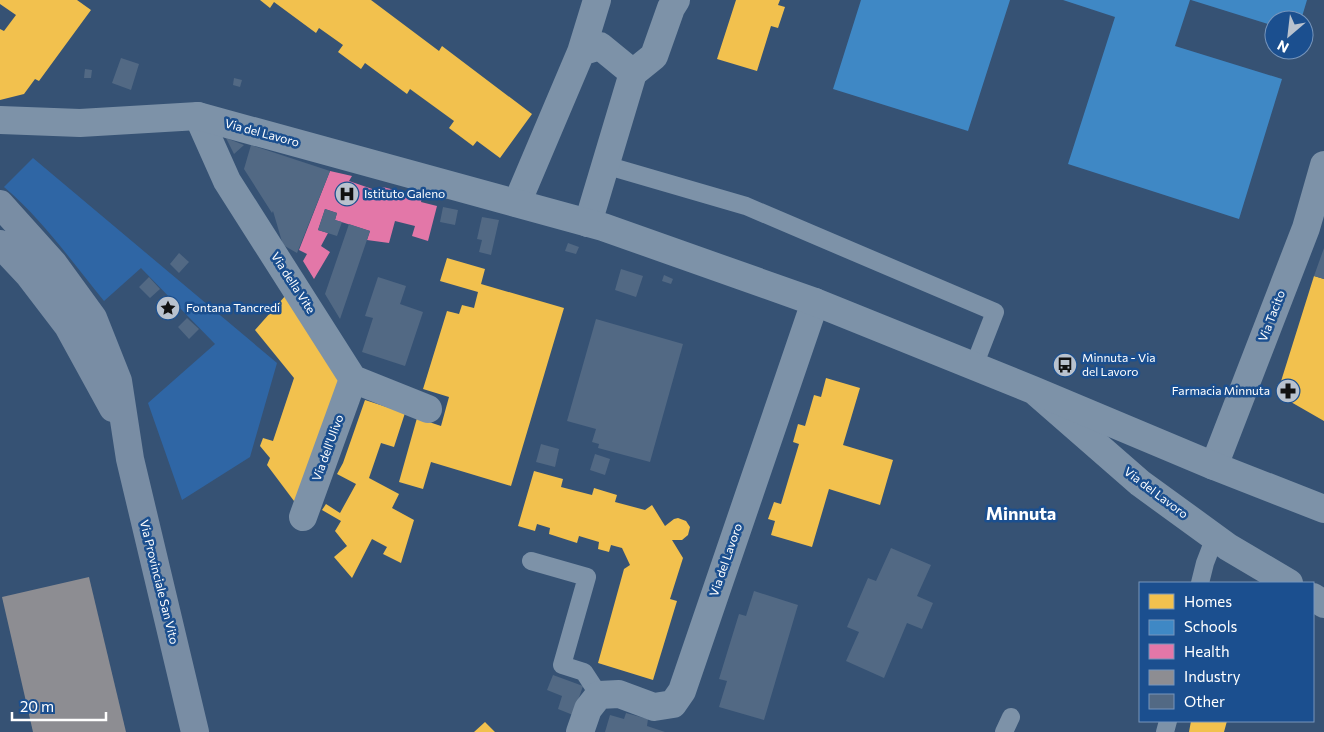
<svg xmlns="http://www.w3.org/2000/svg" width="1324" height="732" font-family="Commissioner,sans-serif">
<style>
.green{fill:#2f66a5}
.homes{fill:#f2c14e}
.schools{fill:#3f88c5}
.health{fill:#e377a8}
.industry{fill:#8d8d92}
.building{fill:#526984}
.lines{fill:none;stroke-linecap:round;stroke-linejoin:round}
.service{stroke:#7d92a8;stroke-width:18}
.minor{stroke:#7d92a8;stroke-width:28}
.tertiary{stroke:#7d92a8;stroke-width:28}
.secondary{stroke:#798da4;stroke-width:28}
.labels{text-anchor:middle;stroke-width:5;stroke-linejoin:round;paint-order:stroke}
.street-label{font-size:12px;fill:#fff;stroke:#1b4f8f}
.poi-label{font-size:12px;fill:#fff;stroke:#1b4f8f;text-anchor:start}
.district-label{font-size:18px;font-weight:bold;fill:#fff;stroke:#1b4f8f}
</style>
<rect width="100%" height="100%" fill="#365274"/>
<!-- green -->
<path class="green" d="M33 158 277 363 250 457 182 500 148 403 215 344 141 268 104 301C72 262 43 220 4 187Z"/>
<!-- homes -->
<path class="homes" d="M0 0H77L91 10 39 81 35 79 24 94 0 100V29L4 31 16 15 0 4Z
M260 0H371L439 51 442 46 532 114 500 158 477 141 473 146 449 128 454 121 410 89 407 94 365 63 361 69 338 52 343 45 319 28 316 33 274 2 270 8Z
M736 0H780L778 5 785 7 778 28 771 26 757 71 717 59Z
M447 258 485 269 481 284 564 308 511 486 431 462 423 489 399 482 417 418 441 426 449 397 423 389 447 311 459 314 462 305 474 308 478 292 440 281Z
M1314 276 1324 279V421L1277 394Z
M286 295 346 376 297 505 267 465 270 458 260 446 263 438 273 441 294 378 255 330Z
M826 378 860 388 843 445 893 460 880 505 829 489 812 547 771 535 775 521 768 519 774 502 781 504 799 444 793 442 798 424 805 426 814 395 821 397Z
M365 400 405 413 394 447 381 443 369 478 399 494 392 508 414 520 401 563 383 554 387 547 372 539 352 578 334 557 347 546 335 531 341 521 322 510 326 504 340 513 356 484 337 474 343 463Z
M534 471 563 479 561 487 592 495 594 488 617 495 615 502 645 510 652 505 665 526 674 519 678 518 686 521 690 527 688 535 682 540H672L683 558 670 599 677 601 653 680 598 663 624 569 630 565 622 548 611 545 609 552 598 549 599 542 579 536 577 543 549 534 550 528 537 524 535 531 518 526Z
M1191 721H1227L1224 732H1189Z
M485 722 495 732H474Z"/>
<!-- schools -->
<path class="schools" d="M861 0H1010L968 131 833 89Z
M1063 0H1190L1175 46 1282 79 1239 219 1068 164 1115 17Z
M1191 0H1307L1301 20H1274V26Z"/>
<!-- health -->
<path class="health" d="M330 171 352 176 349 181 381 192 383 187 422 197 421 202 437 206 428 241 412 236 415 226 395 221 389 243 367 240 370 231 335 220 337 213 325 209 318 230 328 233 321 246 330 252 314 279 303 261 307 254 299 250Z"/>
<!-- industry -->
<path class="industry" d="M89 577 126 732H33L2 597Z"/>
<!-- building -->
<path class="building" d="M121 58 139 64 131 90 112 83Z
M85 69 92 70 91 78H84Z
M234 78 242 80 240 87 233 85Z
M226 138 244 145 234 154Z
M251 145 330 171 297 253 283 245 273 211 272 213 244 169Z
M443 207 458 210 455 225 440 222Z
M325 209 337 213 335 220 342 222 337 236 318 230Z
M482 217 499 220 491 255 479 252 482 240 477 239Z
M349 224 370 231 340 319 325 294Z
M568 243 579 247 576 254 565 251Z
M1324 248V279L1314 276Z
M179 253 189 262 179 273 170 264Z
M621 269 643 276 636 297 615 290Z
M664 275 673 279 671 284 662 281Z
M149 277 160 289 150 298 139 287Z
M378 277 406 286 400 304 423 312 405 366 362 352 373 318 365 316Z
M187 318 199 329 189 339 178 327Z
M596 319 683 344 650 462 598 448 599 444 592 442 596 429 567 421Z
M541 444 559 449 555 467 536 462Z
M595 454 610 459 605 475 590 470Z
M891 548 931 565 917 596 933 603 922 629 907 623 884 678 846 661 859 632 847 627 868 578 876 581Z
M754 591 798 605 764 720 719 707 727 681 719 679 739 614 746 616Z
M553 675 583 686 573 715 558 709 562 696 547 690Z
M626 713 648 719 647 726 665 732H605L610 715 624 719Z"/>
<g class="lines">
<!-- service -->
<path class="service" d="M605 165 746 206 995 312 974 366
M531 561 587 577 562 665 584 672 599 695
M1200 583 1205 563 1215 537
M1004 732 1011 717
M1165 732 1168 721"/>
<!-- minor -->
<path class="minor" d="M581 52 597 0
M633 73 654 56 671 8 676 0
M198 116 227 181 353 379 428 409
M517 203 581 52 600 46 633 73 588 223
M1038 394 1140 483 1228 547 1289 583
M1214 466 1306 228 1324 165
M303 517 353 379
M1313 597 1324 604
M580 732 588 709 599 695 619 694 654 707 673 704 682 691 815 302"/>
<!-- tertiary -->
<path class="tertiary" d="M0 120 80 123 198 116 603 227 815 302 1033 390 1214 466 1324 509"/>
<!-- secondary -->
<path class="secondary" d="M0 204 53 263 93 318 118 381 130 459 195 732
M0 244 29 275 68 326 113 408"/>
</g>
<!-- icons -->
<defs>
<g id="hospital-disc" transform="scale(1.25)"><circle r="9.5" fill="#b9c2ce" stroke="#1b4f8f"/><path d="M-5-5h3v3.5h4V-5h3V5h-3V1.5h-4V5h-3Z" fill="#111"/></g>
<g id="sight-disc" transform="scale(1.25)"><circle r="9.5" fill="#b9c2ce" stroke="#1b4f8f"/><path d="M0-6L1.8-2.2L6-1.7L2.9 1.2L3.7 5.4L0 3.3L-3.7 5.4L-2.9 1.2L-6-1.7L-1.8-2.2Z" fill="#111"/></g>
<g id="bus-disc" transform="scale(1.25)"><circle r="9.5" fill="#b9c2ce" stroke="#1b4f8f"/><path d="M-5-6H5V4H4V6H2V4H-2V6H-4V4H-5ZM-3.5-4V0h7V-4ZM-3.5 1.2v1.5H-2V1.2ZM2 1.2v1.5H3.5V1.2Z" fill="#111"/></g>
<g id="pharmacy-disc" transform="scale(1.25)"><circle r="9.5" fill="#b9c2ce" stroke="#1b4f8f"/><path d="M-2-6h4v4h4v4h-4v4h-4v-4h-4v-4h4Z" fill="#111"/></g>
</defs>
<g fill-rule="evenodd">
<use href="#hospital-disc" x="347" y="194"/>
<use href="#sight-disc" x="168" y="308"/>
<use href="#bus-disc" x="1065" y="365"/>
<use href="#pharmacy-disc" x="1288" y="391"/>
</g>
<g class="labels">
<!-- street labels -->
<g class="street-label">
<text transform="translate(262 133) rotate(15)" y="4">Via del Lavoro</text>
<text transform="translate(293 283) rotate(57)" y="4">Via della Vite</text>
<text transform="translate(1272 316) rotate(-69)" y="4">Via Tacito</text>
<text transform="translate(328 448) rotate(-70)" y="4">Via dell'Ulivo</text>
<text transform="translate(1156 493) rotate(37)" y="4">Via del Lavoro</text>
<text transform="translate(726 560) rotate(-71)" y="4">Via del Lavoro</text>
<text transform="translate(159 582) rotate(76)" y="4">Via Provinciale San Vito</text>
</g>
<!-- poi labels -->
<g class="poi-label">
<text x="364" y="198">Istituto Galeno</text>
<text x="186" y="312">Fontana Tancredi</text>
<text x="1082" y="362">Minnuta - Via<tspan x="1082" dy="14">del Lavoro</tspan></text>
<text x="1270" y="395" text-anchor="end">Farmacia Minnuta</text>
</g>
<!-- district labels -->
<g class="district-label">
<text x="1021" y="520">Minnuta</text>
</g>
</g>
<!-- legend -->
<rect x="1139" y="582" width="175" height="140" fill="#1b4f8f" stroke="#7695bc"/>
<rect x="1149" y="594" width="25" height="15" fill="#f2c14e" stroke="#7695bc"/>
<text x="1184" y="607" font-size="15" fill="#ffffff">Homes</text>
<rect x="1149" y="620" width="25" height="15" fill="#3f88c5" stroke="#7695bc"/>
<text x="1184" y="632" font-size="15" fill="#ffffff">Schools</text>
<rect x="1149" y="644" width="25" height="15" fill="#e377a8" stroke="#7695bc"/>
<text x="1184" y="657" font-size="15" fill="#ffffff">Health</text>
<rect x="1149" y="670" width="25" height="15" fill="#8d8d92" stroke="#7695bc"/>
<text x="1184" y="682" font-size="15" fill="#ffffff">Industry</text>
<rect x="1149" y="694" width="25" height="15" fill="#526984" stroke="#7695bc"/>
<text x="1184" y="707" font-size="15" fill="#ffffff">Other</text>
<!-- north arrow -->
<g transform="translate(1289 35) rotate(208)"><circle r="24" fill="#1b4f8f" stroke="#7695bc"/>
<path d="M0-4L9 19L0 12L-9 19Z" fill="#b9c2ce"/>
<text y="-8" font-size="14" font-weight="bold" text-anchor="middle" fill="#ffffff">N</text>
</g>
<!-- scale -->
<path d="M12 712v8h94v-8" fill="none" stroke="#ffffff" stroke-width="2.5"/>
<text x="20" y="712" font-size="15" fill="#ffffff" stroke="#1b4f8f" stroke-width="4" paint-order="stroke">20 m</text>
</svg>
